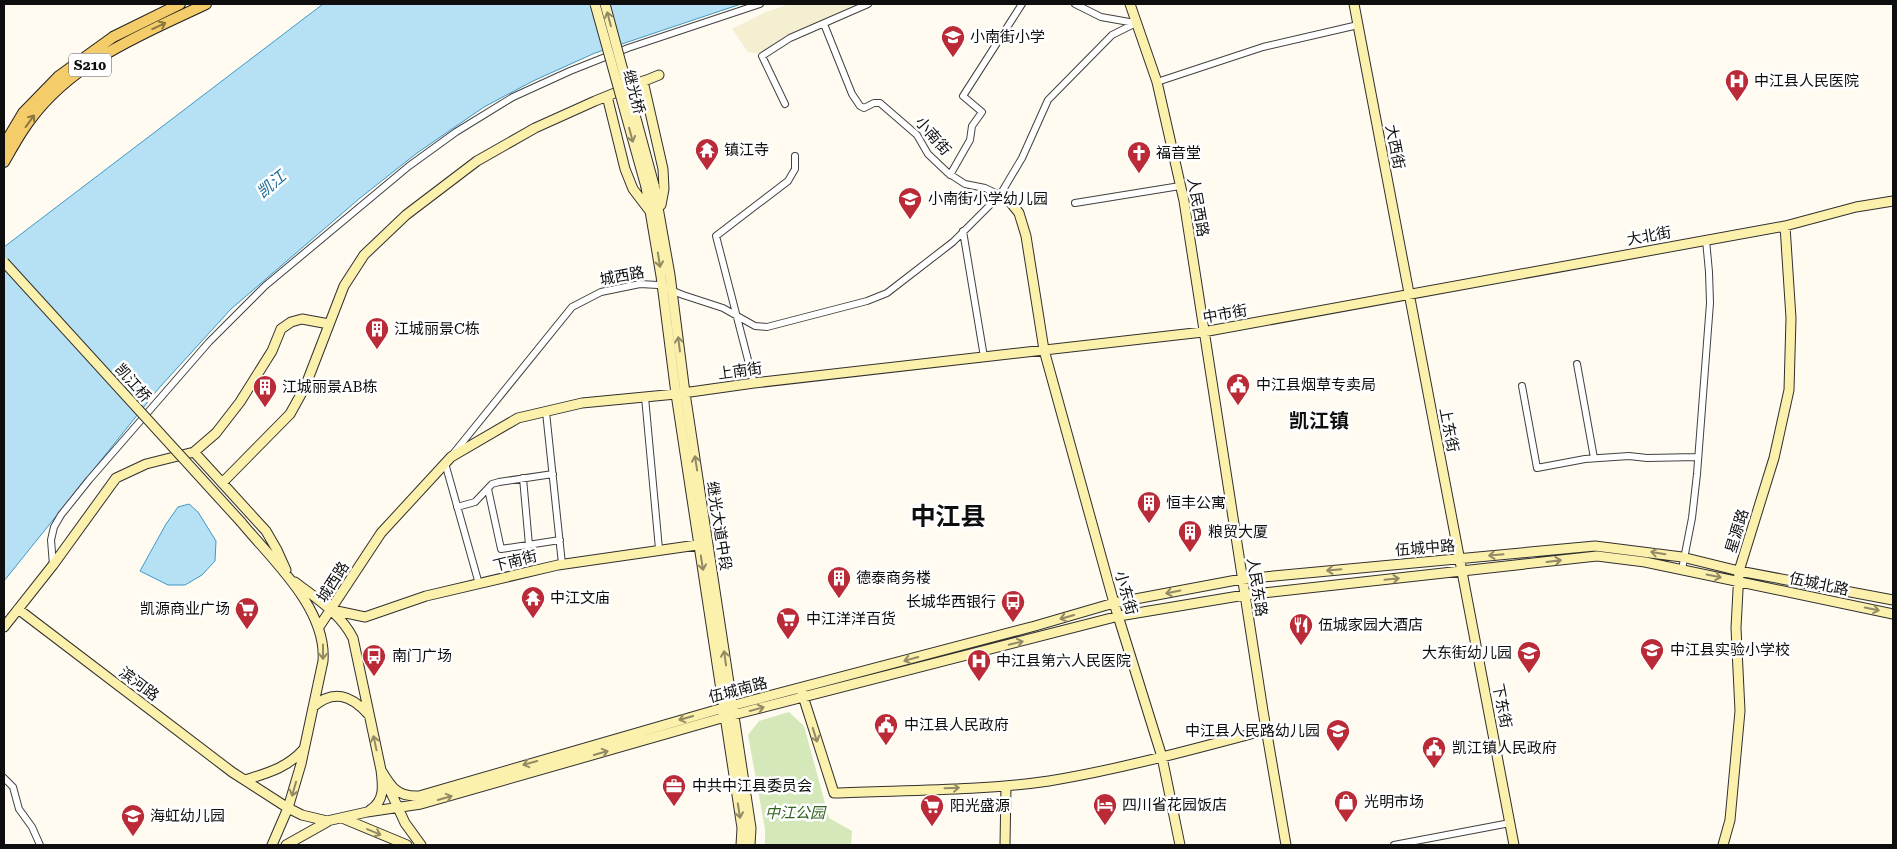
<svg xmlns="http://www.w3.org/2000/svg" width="1897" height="849" font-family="'Roboto Serif','Noto Sans SC',serif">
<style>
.farmland{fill:#f4efd1}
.green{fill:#d4e8ba}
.water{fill:#b6e0f4;stroke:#3f98c9}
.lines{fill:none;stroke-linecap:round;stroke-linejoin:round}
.street-casing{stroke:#414141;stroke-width:8}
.secondary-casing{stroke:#303030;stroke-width:11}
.primary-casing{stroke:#1f1f1f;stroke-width:12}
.street{stroke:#fff;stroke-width:6}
.secondary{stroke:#fcf0ad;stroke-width:9}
.primary{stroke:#f4cd6a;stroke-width:10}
.secondary-bridge-casing{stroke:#303030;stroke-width:11;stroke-linecap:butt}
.secondary-bridge{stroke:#fcf0ad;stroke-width:9}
.oneway{stroke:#918a65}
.oneway2{stroke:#8c7741}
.labels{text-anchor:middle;stroke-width:5;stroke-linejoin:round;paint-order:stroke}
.shield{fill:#fff;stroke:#565656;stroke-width:1}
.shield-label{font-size:14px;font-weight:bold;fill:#0e0e0e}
.poi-label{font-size:15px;fill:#0e0e0e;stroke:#fff;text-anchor:start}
.street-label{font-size:15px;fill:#0e0e0e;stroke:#fff}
.park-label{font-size:15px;font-style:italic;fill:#316420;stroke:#fff}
.water-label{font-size:16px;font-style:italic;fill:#1b6a9d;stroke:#fff}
.district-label{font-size:20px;font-weight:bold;fill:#0e0e0e;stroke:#fff}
.town-label{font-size:25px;font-weight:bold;fill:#0e0e0e;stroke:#fff}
</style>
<rect width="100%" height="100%" fill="#fffbf0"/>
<!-- farmland -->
<path class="farmland" d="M790 4H863L807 29 765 55 748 52 732 29 766 12Z"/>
<!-- green -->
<path class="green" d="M789 712 804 726 829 818 852 831 851 845H765V829L748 735 759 721Z"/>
<!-- water -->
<path class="water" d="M323 4H741L595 53 533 81 484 107 417 153 360 198 231 309 159 388 4 581V247Z
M189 504 198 512 216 541 215 561 202 575 185 585H168L140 571 166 524 178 507Z"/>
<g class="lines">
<!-- street casing -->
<g class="street-casing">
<path id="street" d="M1075 4 1101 17 1135 23
M824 24 852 94 860 106 864 108 874 103H880L917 135 928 154 948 173 965 184 985 188 1000 195
M1157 82 1263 47 1358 25
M785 104 762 56 790 38 868 4
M950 175 970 140 972 126 982 112 963 96 1022 4
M1075 203 1180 186
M963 231 984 357
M1577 364 1594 458
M754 383 716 236 788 181 795 169V156
M1522 386 1537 468 1585 459 1629 456 1647 458 1697 457
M645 397 659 549
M546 412 562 564
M453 454 572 307 601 292 640 284 658 285 683 295 723 308 755 326 767 327 867 301 887 293 953 242 1000 195 1022 158 1048 100 1112 35 1136 23
M445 463 479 584
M523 478 529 545
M488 489 501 549 560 540
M457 507 475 502 492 484 499 482 553 474
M53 565 51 540 54 527 61 515 89 480 209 342 265 286 409 166 456 132 513 97 570 71 628 48 760 4
M1682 569 1692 518 1697 474 1710 303 1709 272 1706 240
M4 778 13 787 19 809 32 827 40 845
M1394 845 1510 823"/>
</g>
<!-- secondary casing -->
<g class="secondary-casing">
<path id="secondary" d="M1130 4 1157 82 1184 201 1263 711 1286 845
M1354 4 1514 845
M643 81 663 169 664 189 661 205
M607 96 625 169 633 189 649 210
M654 185 670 275 685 393 751 828 750 845
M646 187 661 276 676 394 742 828 741 845
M1000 195 1007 198 1019 213 1026 236 1044 350 1114 603 1162 757 1180 845
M194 452 266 531 277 550 286 570
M222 483 290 414 305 387 344 286 364 255 406 215 477 161 535 128 595 101 659 75
M241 522C272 560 327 608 323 661L301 764 288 808 302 815 327 821 367 812 421 804 725 717 1119 616 1245 595 1597 556 1645 562 1893 614
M295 582C317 599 340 613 353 638L381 770C383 786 385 801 370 810
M18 609 232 772 288 808 272 845
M332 610 365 617 426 596 558 565 704 544
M4 627 53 565 116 478 146 464 194 452 216 433 240 402 272 351 281 329 291 322 302 319 329 324
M319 627 381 533 451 457 518 418 582 403 676 394 754 383 1203 332 1785 226 1856 207 1893 201
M802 693 834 793C904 790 980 791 1049 781 1122 769 1194 749 1266 730
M313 707C333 689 351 695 368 714
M381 770C391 787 397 797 419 796L723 708 1035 626 1114 603 1242 579 1595 546 1682 557 1739 571 1893 600
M245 780C267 773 287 768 303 750
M388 786 405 823 421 845
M342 818 407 845
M286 845 327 822
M1005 845 1006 786
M1723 845 1730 820 1740 711 1736 628 1739 571 1774 458 1789 390 1791 318 1785 226"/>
</g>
<!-- primary casing -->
<g class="primary-casing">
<path id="primary" d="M4 145 23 113 59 76 113 37 180 4
M4 162C12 148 20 133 30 120 73 61 143 34 206 4"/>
</g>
<!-- street -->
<use href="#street" class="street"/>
<!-- secondary -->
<use href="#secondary" class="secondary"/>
<!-- primary -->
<use href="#primary" class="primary"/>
<!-- secondary-bridge casing -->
<g class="secondary-bridge-casing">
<path id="secondary-bridge" d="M595 4 646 187
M605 4 654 185
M4 262 241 522"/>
</g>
<!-- secondary-bridge -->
<use href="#secondary-bridge" class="secondary-bridge"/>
</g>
<!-- one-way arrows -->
<defs><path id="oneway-shaft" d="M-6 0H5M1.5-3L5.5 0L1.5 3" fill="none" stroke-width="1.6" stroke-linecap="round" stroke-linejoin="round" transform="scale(1.25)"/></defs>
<g class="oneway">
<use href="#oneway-shaft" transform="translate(609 19) rotate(-105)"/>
<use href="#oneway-shaft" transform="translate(631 135) rotate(75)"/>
<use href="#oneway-shaft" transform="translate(659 260) rotate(81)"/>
<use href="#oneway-shaft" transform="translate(679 344) rotate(-97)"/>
<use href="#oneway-shaft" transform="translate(696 463) rotate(-99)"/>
<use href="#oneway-shaft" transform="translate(1658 553) rotate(-171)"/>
<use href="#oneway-shaft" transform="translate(1496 555) rotate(175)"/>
<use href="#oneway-shaft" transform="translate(1554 561) rotate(-7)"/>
<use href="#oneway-shaft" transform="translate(702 563) rotate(81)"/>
<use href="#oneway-shaft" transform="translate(1334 570) rotate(175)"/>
<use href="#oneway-shaft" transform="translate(1714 576) rotate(11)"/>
<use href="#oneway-shaft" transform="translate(1392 579) rotate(-6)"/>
<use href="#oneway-shaft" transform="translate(1173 592) rotate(169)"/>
<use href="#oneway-shaft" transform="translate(1872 609) rotate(12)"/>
<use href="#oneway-shaft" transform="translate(1067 617) rotate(164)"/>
<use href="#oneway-shaft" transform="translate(1016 643) rotate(-14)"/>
<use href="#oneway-shaft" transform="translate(323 652) rotate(90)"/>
<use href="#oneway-shaft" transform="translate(725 658) rotate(-98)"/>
<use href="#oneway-shaft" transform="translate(911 659) rotate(165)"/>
<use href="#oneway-shaft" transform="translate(757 709) rotate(-15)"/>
<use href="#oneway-shaft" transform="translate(686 718) rotate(164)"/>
<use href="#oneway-shaft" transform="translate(815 735) rotate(72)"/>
<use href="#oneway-shaft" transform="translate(375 743) rotate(-102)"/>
<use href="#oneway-shaft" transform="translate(601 753) rotate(-16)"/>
<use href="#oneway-shaft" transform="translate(530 763) rotate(164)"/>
<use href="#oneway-shaft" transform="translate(952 788) rotate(-2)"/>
<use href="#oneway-shaft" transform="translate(294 789) rotate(106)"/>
<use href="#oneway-shaft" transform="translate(445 798) rotate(-16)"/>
<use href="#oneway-shaft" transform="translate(739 811) rotate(81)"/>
<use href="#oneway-shaft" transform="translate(374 832) rotate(23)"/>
</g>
<g class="oneway2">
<use href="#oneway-shaft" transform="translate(159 26) rotate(-25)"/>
<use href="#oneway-shaft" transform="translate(30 121) rotate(-54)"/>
</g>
<!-- icons -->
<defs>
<g id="school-pin" transform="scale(1.25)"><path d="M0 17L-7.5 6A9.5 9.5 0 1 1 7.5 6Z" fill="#bb2a37" stroke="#fff"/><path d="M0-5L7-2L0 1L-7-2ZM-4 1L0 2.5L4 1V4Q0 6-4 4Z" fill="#fff"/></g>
<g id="hospital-pin" transform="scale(1.25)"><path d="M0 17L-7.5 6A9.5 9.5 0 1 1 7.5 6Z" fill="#bb2a37" stroke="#fff"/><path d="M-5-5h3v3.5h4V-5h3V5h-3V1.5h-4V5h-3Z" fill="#fff"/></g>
<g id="temple-pin" transform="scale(1.25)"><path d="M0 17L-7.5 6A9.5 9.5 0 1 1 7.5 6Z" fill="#bb2a37" stroke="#fff"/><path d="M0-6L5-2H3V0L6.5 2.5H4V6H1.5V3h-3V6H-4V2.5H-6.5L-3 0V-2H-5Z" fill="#fff"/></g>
<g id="church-pin" transform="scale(1.25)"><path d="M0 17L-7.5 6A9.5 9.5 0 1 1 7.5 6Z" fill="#bb2a37" stroke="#fff"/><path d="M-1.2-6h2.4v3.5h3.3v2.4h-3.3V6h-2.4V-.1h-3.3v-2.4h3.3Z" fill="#fff"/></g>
<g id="building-pin" transform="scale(1.25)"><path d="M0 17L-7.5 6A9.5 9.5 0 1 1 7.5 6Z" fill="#bb2a37" stroke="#fff"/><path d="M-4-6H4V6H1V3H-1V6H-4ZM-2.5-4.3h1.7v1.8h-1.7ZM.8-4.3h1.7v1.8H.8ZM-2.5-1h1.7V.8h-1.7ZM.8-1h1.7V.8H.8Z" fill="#fff"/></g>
<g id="civic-pin" transform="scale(1.25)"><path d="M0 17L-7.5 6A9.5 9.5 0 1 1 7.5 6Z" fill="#bb2a37" stroke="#fff"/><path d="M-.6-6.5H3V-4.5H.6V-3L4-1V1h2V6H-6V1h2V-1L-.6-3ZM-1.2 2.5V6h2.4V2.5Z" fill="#fff"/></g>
<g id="bus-pin" transform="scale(1.25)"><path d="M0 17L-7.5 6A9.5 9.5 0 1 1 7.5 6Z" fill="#bb2a37" stroke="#fff"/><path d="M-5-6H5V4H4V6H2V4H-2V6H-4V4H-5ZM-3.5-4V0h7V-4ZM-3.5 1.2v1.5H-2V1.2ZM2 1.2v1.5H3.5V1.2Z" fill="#fff"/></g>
<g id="supermarket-pin" transform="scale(1.25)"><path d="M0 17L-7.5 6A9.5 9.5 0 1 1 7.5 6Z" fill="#bb2a37" stroke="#fff"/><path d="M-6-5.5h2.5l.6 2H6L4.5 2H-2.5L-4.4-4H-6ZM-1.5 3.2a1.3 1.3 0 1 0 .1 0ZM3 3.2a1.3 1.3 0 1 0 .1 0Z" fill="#fff"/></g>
<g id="restaurant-pin" transform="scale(1.25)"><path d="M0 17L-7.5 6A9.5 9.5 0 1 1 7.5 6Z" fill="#bb2a37" stroke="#fff"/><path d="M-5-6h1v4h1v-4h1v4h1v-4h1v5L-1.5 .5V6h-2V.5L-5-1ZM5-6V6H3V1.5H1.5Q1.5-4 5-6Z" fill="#fff"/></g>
<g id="office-pin" transform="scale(1.25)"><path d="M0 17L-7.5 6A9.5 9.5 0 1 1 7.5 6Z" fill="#bb2a37" stroke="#fff"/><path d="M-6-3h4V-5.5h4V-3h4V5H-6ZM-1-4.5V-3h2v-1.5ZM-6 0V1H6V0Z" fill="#fff"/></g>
<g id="shop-pin" transform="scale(1.25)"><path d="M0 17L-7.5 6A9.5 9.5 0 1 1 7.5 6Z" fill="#bb2a37" stroke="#fff"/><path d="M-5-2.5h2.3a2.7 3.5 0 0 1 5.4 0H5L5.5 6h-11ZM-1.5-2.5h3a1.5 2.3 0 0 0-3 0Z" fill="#fff"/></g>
<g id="hotel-pin" transform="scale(1.25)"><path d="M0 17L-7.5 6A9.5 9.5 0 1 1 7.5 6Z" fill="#bb2a37" stroke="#fff"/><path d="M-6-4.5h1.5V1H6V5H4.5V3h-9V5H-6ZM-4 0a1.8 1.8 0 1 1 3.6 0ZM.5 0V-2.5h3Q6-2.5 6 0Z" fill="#fff"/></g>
</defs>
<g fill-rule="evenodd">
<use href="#school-pin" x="953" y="37"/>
<use href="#hospital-pin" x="1737" y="81"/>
<use href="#temple-pin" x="707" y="150"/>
<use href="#church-pin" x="1139" y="153"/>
<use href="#school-pin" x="910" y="199"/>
<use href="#building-pin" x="377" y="329"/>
<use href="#civic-pin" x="1238" y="385"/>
<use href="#building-pin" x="265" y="387"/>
<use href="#building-pin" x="1149" y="503"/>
<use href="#building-pin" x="1190" y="532"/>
<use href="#building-pin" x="839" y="578"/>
<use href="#temple-pin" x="533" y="598"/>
<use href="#bus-pin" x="1013" y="602"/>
<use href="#supermarket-pin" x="247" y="609"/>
<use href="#supermarket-pin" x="788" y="619"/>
<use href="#restaurant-pin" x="1301" y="625"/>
<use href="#school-pin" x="1652" y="650"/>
<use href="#school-pin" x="1529" y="653"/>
<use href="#bus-pin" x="374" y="656"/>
<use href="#hospital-pin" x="979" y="661"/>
<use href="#civic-pin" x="886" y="725"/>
<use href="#school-pin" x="1338" y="731"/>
<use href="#civic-pin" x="1434" y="748"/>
<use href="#office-pin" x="674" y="786"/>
<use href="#shop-pin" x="1346" y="802"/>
<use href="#hotel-pin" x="1105" y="805"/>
<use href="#supermarket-pin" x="932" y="806"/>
<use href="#school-pin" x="133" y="816"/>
</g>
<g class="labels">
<!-- shield labels -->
<rect class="shield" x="69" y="53.5" width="42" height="23" rx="4"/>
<g class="shield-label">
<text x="90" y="70">S210</text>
</g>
<!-- poi labels -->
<g class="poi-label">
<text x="970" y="42">小南街小学</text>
<text x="1754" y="86">中江县人民医院</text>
<text x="724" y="155">镇江寺</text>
<text x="1156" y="158">福音堂</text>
<text x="928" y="204">小南街小学幼儿园</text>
<text x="394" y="334">江城丽景C栋</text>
<text x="1256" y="390">中江县烟草专卖局</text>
<text x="282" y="392">江城丽景AB栋</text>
<text x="1166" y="508">恒丰公寓</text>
<text x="1208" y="537">粮贸大厦</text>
<text x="856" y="583">德泰商务楼</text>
<text x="550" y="603">中江文庙</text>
<text x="996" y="607" text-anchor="end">长城华西银行</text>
<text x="230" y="614" text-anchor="end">凯源商业广场</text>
<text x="806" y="624">中江洋洋百货</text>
<text x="1318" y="630">伍城家园大酒店</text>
<text x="1670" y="655">中江县实验小学校</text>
<text x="1512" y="658" text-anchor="end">大东街幼儿园</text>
<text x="392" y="661">南门广场</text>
<text x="996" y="666">中江县第六人民医院</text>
<text x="904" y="730">中江县人民政府</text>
<text x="1320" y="736" text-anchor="end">中江县人民路幼儿园</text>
<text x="1452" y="753">凯江镇人民政府</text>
<text x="692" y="791">中共中江县委员会</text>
<text x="1364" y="807">光明市场</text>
<text x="1122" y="810">四川省花园饭店</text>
<text x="950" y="811">阳光盛源</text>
<text x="150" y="821">海虹幼儿园</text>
</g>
<!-- street labels -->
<g class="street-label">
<text transform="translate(634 92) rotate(75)" y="5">继光桥</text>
<text transform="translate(933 136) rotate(49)" y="5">小南街</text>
<text transform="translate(1395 147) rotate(79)" y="5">大西街</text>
<text transform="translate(1198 207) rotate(80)" y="5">人民西路</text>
<text transform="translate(1649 236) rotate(-10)" y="5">大北街</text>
<text transform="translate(622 276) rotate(-10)" y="5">城西路</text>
<text transform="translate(1225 314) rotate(-10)" y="5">中市街</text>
<text transform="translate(740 371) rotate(-8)" y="5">上南街</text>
<text transform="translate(133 383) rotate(48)" y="5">凯江桥</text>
<text transform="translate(1449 430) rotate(79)" y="5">上东街</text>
<text transform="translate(719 526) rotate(81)" y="5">继光大道中段</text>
<text transform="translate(1737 531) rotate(-73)" y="5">星源路</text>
<text transform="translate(1425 548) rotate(-5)" y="5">伍城中路</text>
<text transform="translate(515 561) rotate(-14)" y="5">下南街</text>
<text transform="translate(333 582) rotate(-57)" y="5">城西路</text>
<text transform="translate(1819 584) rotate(12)" y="5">伍城北路</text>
<text transform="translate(1257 587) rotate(81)" y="5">人民东路</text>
<text transform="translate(1126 593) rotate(74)" y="5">小东街</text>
<text transform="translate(139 684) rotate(37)" y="5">滨河路</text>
<text transform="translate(738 690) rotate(-15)" y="5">伍城南路</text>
<text transform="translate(1502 706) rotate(79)" y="5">下东街</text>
</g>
<!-- park labels -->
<g class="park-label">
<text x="795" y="818">中江公园</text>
</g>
<!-- water labels -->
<g class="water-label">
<text transform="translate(271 184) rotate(-40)" y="6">凯江</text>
</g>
<!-- district labels -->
<g class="district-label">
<text x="1319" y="428">凯江镇</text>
</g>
<!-- town labels -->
<g class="town-label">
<text x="948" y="525">中江县</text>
</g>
</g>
<!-- border -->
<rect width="1897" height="849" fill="none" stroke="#0e0e0e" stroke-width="10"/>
</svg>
